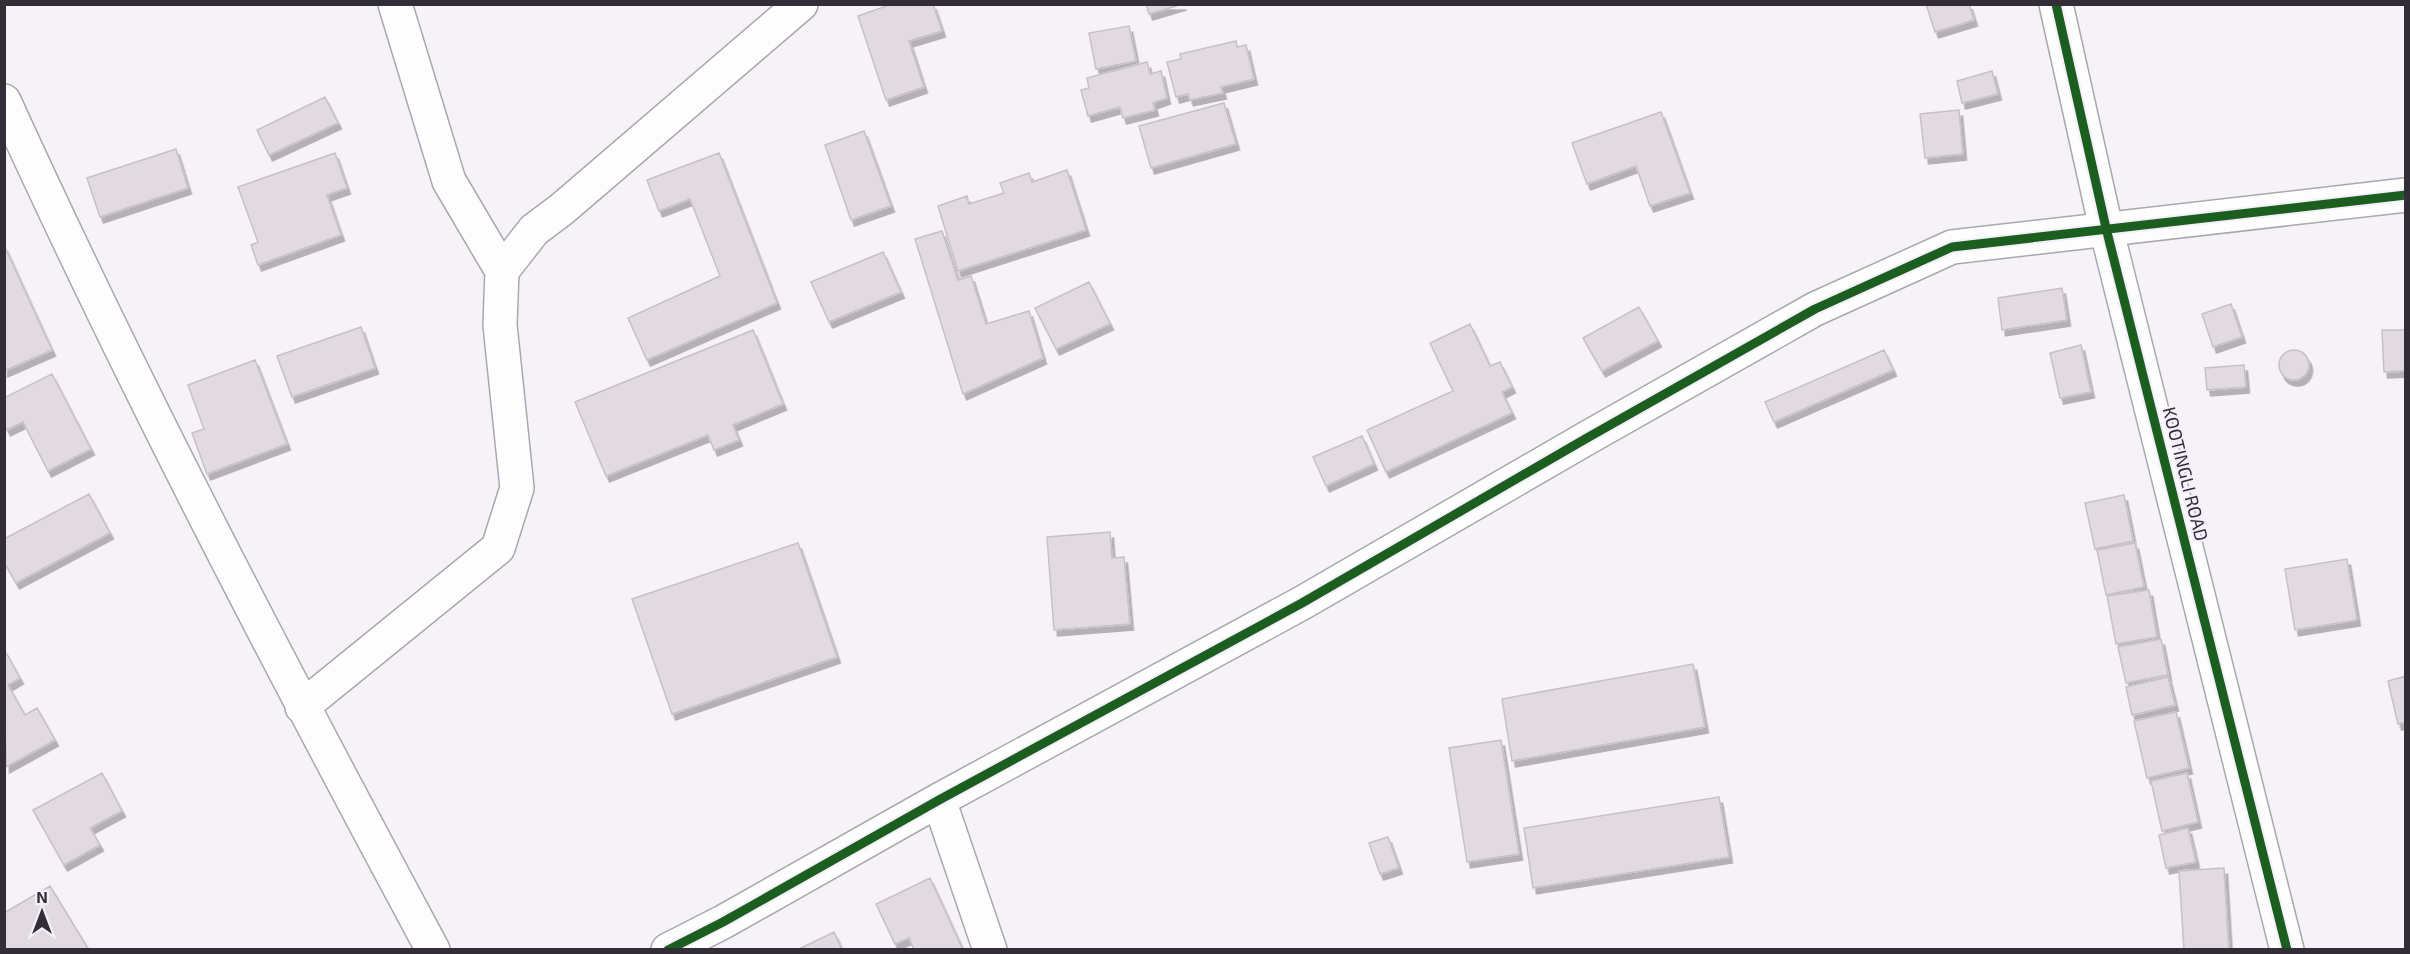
<svg xmlns="http://www.w3.org/2000/svg" width="2410" height="954" font-family="'Exo 2',sans-serif">
<style>
.building{fill:#e2dae1;stroke:#c8c0c6;stroke-width:1.5;filter:url(#shadow)}
.lines{fill:none;stroke-linecap:round;stroke-linejoin:round}
.minor-casing{stroke:#aba7af;stroke-width:36}
.tertiary-casing{stroke:#aba7af;stroke-width:36}
.minor{stroke:#fefdfe;stroke-width:33}
.tertiary{stroke:#fefdfe;stroke-width:33}
.cycleway-casing{stroke:#f5effb;stroke-width:13}
.cycleway{stroke:#1b5e20;stroke-width:9}
.labels{text-anchor:middle;stroke-width:4.5;stroke-linejoin:round;paint-order:stroke}
.street-label{font-size:18px;fill:#332d38;stroke:#f5effb}
</style>
<defs>
<filter id="shadow"><feDropShadow dx="3.5" dy="6" stdDeviation="0" flood-color="#0004"/></filter>
</defs>
<rect width="100%" height="100%" fill="#f5f2f8"/>
<!-- building -->
<path class="building" d="M892 4H933L942 31 909 41 924 87 886 100 858 16Z
M1146 4H1183L1149 14Z
M1926 4H1969L1974 20 1935 32Z
M1129 26 1136 61 1096 69 1089 33Z
M1236 41 1237 47 1246 45 1254 79 1221 87 1223 93 1190 100 1188 94 1176 97 1167 62 1181 59 1180 54Z
M1147 62 1150 74 1161 71 1167 98 1153 103 1155 110 1123 118 1120 107 1088 116 1081 90 1089 88 1087 78Z
M1992 71 1998 94 1962 103 1957 81Z
M325 97 338 123 269 155 257 130Z
M1224 103 1236 144 1151 168 1139 126Z
M1959 110 1963 154 1925 158 1920 114Z
M1661 112 1690 193 1650 206 1636 166 1587 184 1572 143Z
M864 131 891 206 851 220 825 145Z
M176 149 188 188 100 217 87 178Z
M335 153 347 188 327 195 341 235 258 265 251 245 258 242 238 187Z
M719 153 777 303 647 360 628 318 720 276 690 199 659 211 647 180Z
M1067 170 1086 230 958 271 938 206 967 196 969 204 1004 193 1000 183 1029 173 1032 182Z
M942 231 958 280 971 276 986 324 1029 311 1043 358 963 394 915 239Z
M4 245 52 350 4 371Z
M883 252 901 292 829 322 811 282Z
M1089 282 1110 324 1056 349 1035 308Z
M2062 288 2067 320 2002 330 1998 298Z
M2231 304 2242 337 2213 347 2202 314Z
M1639 307 1658 341 1602 371 1583 338Z
M1470 324 1490 366 1500 362 1512 387 1502 392 1512 413 1386 472 1367 430 1453 391 1430 343Z
M361 327 375 368 292 397 277 356Z
M753 330 783 404 733 425 739 440 714 450 708 435 606 476 575 402Z
M2382 330H2406V371L2384 372Z
M2081 345 2091 392 2060 398 2050 353Z
M1884 350 1893 370 1774 422 1765 402Z
M2279 365a15 15 0 1 1 30 0a15 15 0 1 1-30 0Z
M255 360 287 444 207 474 192 433 204 429 188 385Z
M2244 365 2246 387 2207 390 2205 368Z
M52 374 91 449 48 471 23 422 7 430 4 424V398Z
M1362 436 1374 464 1326 486 1313 457Z
M89 494 110 533 16 583 4 562V539Z
M2124 495 2133 541 2095 549 2085 503Z
M1110 532 1112 558 1124 557 1130 624 1054 630 1047 537Z
M798 543 837 657 672 714 632 599Z
M2135 543 2144 587 2106 595 2097 550Z
M2347 559 2357 620 2295 630 2285 569Z
M2149 590 2157 637 2116 644 2107 596Z
M2161 639 2168 675 2126 683 2118 647Z
M4 649 20 678 8 685 25 715 37 708 55 740 6 767Z
M1693 664 1705 727 1512 761 1502 699Z
M2406 676V722L2398 724 2388 681Z
M2168 677 2175 705 2132 715 2126 687Z
M2176 712 2189 768 2147 778 2134 721Z
M1501 740 1519 854 1467 862 1449 748Z
M102 773 122 811 90 828 100 845 64 865 33 810Z
M2187 773 2198 822 2162 831 2151 781Z
M1719 797 1729 857 1533 888 1524 828Z
M2188 828 2196 862 2166 868 2159 835Z
M1388 837 1399 868 1380 874 1369 843Z
M2224 868 2229 950H2184L2179 871Z
M930 878 963 950H914L909 938 895 944 876 904Z
M50 886 89 950H4V913Z
M834 932 842 950H797Z"/>
<g class="lines">
<!-- minor casing -->
<g class="minor-casing">
<path id="minor" d="M395 4 449 181 502 271
M4 101C135 389 283 671 433 950
M302 707 498 548 517 488 500 325 502 271 534 230 562 209 801 4
M939 800 990 950
M668 950 723 922 939 800 1302 603 1587 438 1815 309 1952 247 2406 195"/>
</g>
<!-- tertiary casing -->
<g class="tertiary-casing">
<path id="tertiary" d="M2056 4 2106 228 2287 950"/>
</g>
<!-- minor -->
<use href="#minor" class="minor"/>
<!-- tertiary -->
<use href="#tertiary" class="tertiary"/>
<!-- cycleway casing -->
<g class="cycleway-casing">
<path id="cycleway" d="M2056 4 2106 228 2287 950
M668 950 723 922 939 800 1302 603 1587 438 1815 309 1952 247 2406 195"/>
</g>
<!-- cycleway -->
<use href="#cycleway" class="cycleway"/>
</g>
<g class="labels">
<!-- street labels -->
<g class="street-label">
<text transform="translate(2185 474) rotate(76)" y="6">KOOTINGLI ROAD</text>
</g>
</g>
<!-- border -->
<rect width="2410" height="954" fill="none" stroke="#332d38" stroke-width="12"/>
<!-- north arrow -->
<g transform="translate(42 912)" stroke="#f5effb" stroke-width="4.5" paint-order="stroke">
<path d="M0-4.5L10 22L0 15L-10 22Z" fill="#332d38"/>
<text y="-9" font-size="16" font-weight="bold" text-anchor="middle" fill="#332d38">N</text>
</g>
</svg>
